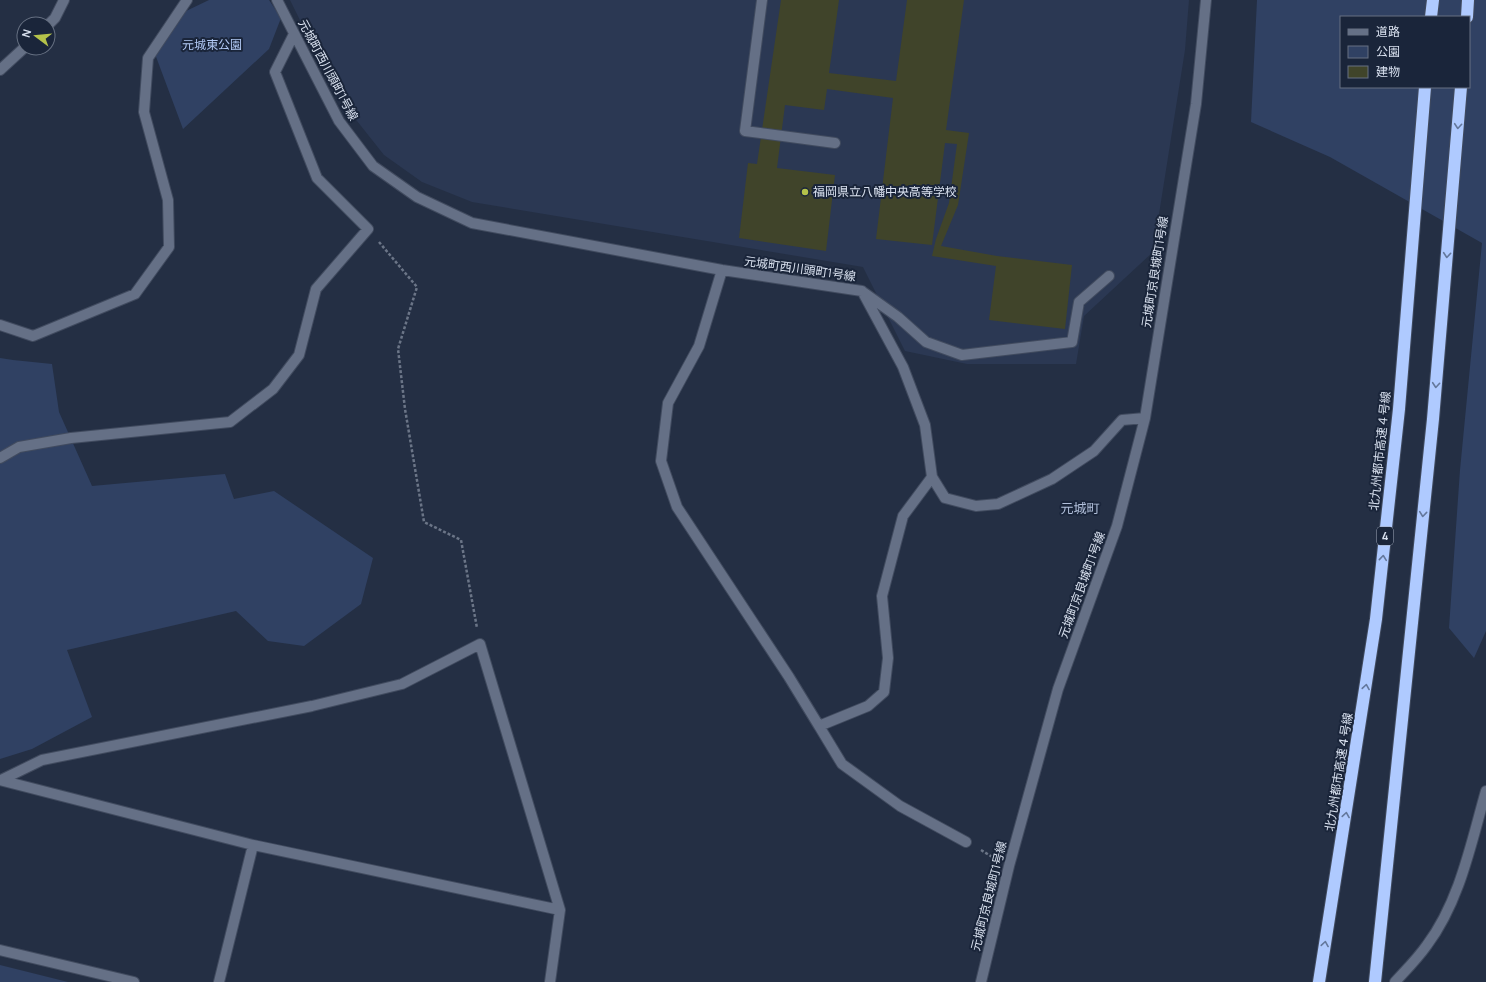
<svg xmlns="http://www.w3.org/2000/svg" width="1486" height="982" font-family="Manrope,'Noto Sans JP',sans-serif">
<style>
.built{fill:#2b3853}
.green{fill:#304163;fill-rule:evenodd}
.building{fill:#40442a}
.lines{fill:none;stroke-linecap:round;stroke-linejoin:round}
.minor-casing{stroke:#414b5f;stroke-width:12}
.highway-casing{stroke:#414b5f;stroke-width:14}
.path{stroke:#6b7587;stroke-width:2.5;stroke-dasharray:3 2;stroke-linecap:butt}
.minor{stroke:#657086;stroke-width:10}
.highway{stroke:#afcaff;stroke-width:12}
.oneway{stroke:#64789c}
.poi-dot{fill:#b4c24a;stroke:#1a253a;stroke-width:1.5}
.labels{text-anchor:middle;stroke-width:4;stroke-linejoin:round;paint-order:stroke}
.shield{fill:#1a253a;stroke:#a0a9b9;stroke-width:1}
.shield-label{font-size:11px;font-weight:bold;fill:#d9e1ef}
.park-label{font-size:12px;fill:#b2c9f4;stroke:#1a253a}
.street-label{font-size:12px;fill:#d9e1ef;stroke:#1a253a}
.poi-label{font-size:12px;fill:#d9e1ef;stroke:#1a253a;text-anchor:start}
.neighbourhood-label{font-size:13px;fill:#b2c0db;stroke:#1a253a}
</style>
<rect width="100%" height="100%" fill="#242f44"/>
<!-- built -->
<path class="built" d="M290 0H1189L1185 50 1153 252 1084 316 1076 364H967L905 351 863 267 472 202 422 182 384 155 338 97Z"/>
<!-- green -->
<path class="green" d="M209 0H269L281 18 269 49 183 129 155 54 184 12Z
M1257 0H1486V631L1474 658 1449 628 1460 470 1482 243 1330 157 1251 122ZM1341 17H1469V87H1341Z
M0 358 13 360 52 364 59 412 92 486 225 474 234 499 274 491 373 558 361 604 304 646 268 641 236 611 67 650 92 717 32 749 0 759Z
M0 965 68 982H0Z"/>
<!-- building -->
<path class="building" d="M781 0H839L829 73 896 81 907 0H964L946 130 969 133 958 205 941 246 997 256 1072 265 1065 329 989 320 996 266 932 256 936 239 949 203 957 144 945 143 932 245 876 239 893 98 827 89 824 110 785 105 777 168 835 175 826 251 739 238 748 163 757 164Z"/>
<g class="lines">
<!-- minor casing -->
<g class="minor-casing">
<path id="minor" d="M277 0 339 121 373 166 417 197 472 223 722 270 862 291 903 367 925 425 932 477 903 516 882 596 888 658 884 692 868 706 819 726 842 764 900 806 966 842
M762 0 745 131 835 143
M48 25 55 18 64 0
M0 70 24 48
M722 270 699 346 668 403 661 461 677 507 789 677 819 726
M863 292 898 317 926 342 962 355 1072 342 1079 302 1109 276
M0 325 33 336 135 294 169 247 168 200 144 112 148 58 187 0
M0 458 19 447 71 438 230 422 273 389 299 355 316 289 368 229 317 178 275 72 294 34
M932 477 945 498 976 506 998 504 1052 479 1094 451 1122 420 1145 418
M0 780 253 845 560 910
M1 780 42 760 312 706 402 684 480 644 560 910 550 982
M0 950 134 982
M219 982 253 845
M981 982 1009 866 1058 689 1117 526 1145 418 1196 104 1206 0
M1395 982C1406 970 1418 958 1427 945 1460 901 1471 843 1486 791"/>
</g>
<!-- highway casing -->
<g class="highway-casing">
<path id="highway" d="M1431 17 1433 0
M1467 17 1468 0
M1319 982 1376 619 1399 409 1425 87
M1375 982 1433 419 1461 87"/>
</g>
<!-- path -->
<path class="path" d="M379 242 417 287 398 349 405 409 424 522 461 540 477 628
M981 850 994 858"/>
<!-- minor -->
<use href="#minor" class="minor"/>
<!-- highway -->
<use href="#highway" class="highway"/>
</g>
<!-- one-way arrows -->
<defs><path id="oneway-chevron" d="M-2-3.5L2.5 0L-2 3.5" fill="none" stroke-width="1.6" stroke-linecap="round" stroke-linejoin="round"/></defs>
<g class="oneway">
<use href="#oneway-chevron" transform="translate(1458 126) rotate(95)"/>
<use href="#oneway-chevron" transform="translate(1447 255) rotate(95)"/>
<use href="#oneway-chevron" transform="translate(1436 385) rotate(95)"/>
<use href="#oneway-chevron" transform="translate(1423 514) rotate(96)"/>
<use href="#oneway-chevron" transform="translate(1383 558) rotate(-84)"/>
<use href="#oneway-chevron" transform="translate(1366 687) rotate(-81)"/>
<use href="#oneway-chevron" transform="translate(1346 815) rotate(-81)"/>
<use href="#oneway-chevron" transform="translate(1325 944) rotate(-81)"/>
</g>
<!-- markers -->
<circle class="poi-dot" cx="805" cy="192" r="4"/>
<g class="labels">
<!-- shield labels -->
<rect class="shield" x="1377" y="527" width="16" height="18" rx="3"/>
<g class="shield-label">
<text x="1385" y="540">4</text>
</g>
<!-- park labels -->
<g class="park-label">
<text x="212" y="49">元城東公園</text>
</g>
<!-- street labels -->
<g class="street-label">
<text transform="translate(328 70) rotate(62)" y="4">元城町西川頭町1号線</text>
<text transform="translate(800 269) rotate(8)" y="4">元城町西川頭町1号線</text>
<text transform="translate(1155 272) rotate(-81)" y="4">元城町京良城町1号線</text>
<text transform="translate(1380 451) rotate(-84)" y="4">北九州都市高速４号線</text>
<text transform="translate(1082 585) rotate(-70)" y="4">元城町京良城町1号線</text>
<text transform="translate(1339 772) rotate(-81)" y="4">北九州都市高速４号線</text>
<text transform="translate(989 896) rotate(-76)" y="4">元城町京良城町1号線</text>
</g>
<!-- poi labels -->
<g class="poi-label">
<text x="813" y="196">福岡県立八幡中央高等学校</text>
</g>
<!-- neighbourhood labels -->
<g class="neighbourhood-label">
<text x="1080" y="513">元城町</text>
</g>
</g>
<!-- legend -->
<rect x="1340" y="16" width="130" height="72" fill="#1a253a" stroke="#667082"/>
<rect x="1348" y="29" width="20" height="6" fill="#657086" stroke="#667082"/>
<text x="1376" y="36" font-size="12" fill="#d9e1ef">道路</text>
<rect x="1348" y="46" width="20" height="12" fill="#304163" stroke="#667082"/>
<text x="1376" y="56" font-size="12" fill="#d9e1ef">公園</text>
<rect x="1348" y="66" width="20" height="12" fill="#40442a" stroke="#667082"/>
<text x="1376" y="76" font-size="12" fill="#d9e1ef">建物</text>
<!-- north arrow -->
<g transform="translate(36 36) rotate(286)"><circle r="19" fill="#1a253a" stroke="#667082"/>
<path d="M0-3L7 15L0 10L-7 15Z" fill="#b4c24a"/>
<text y="-6" font-size="11" font-weight="bold" text-anchor="middle" fill="#d9e1ef">N</text>
</g>
</svg>
